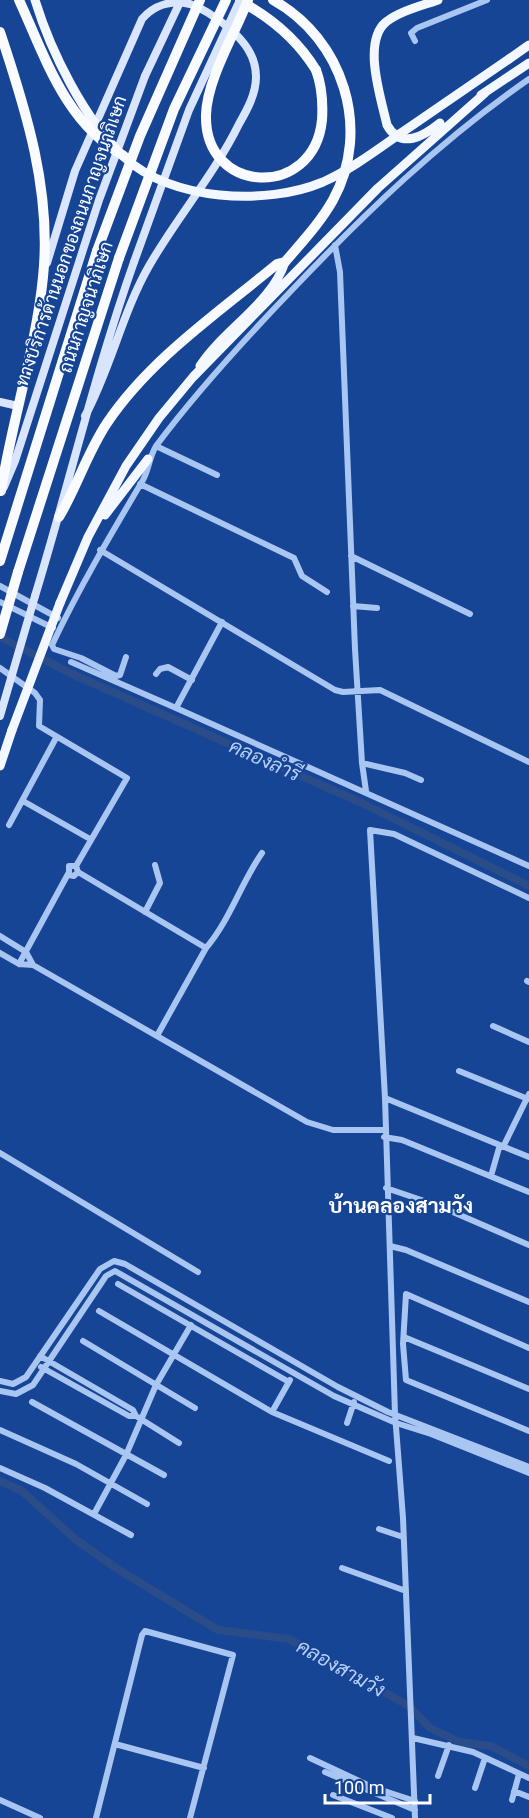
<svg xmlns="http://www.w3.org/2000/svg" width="529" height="1818" font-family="Roboto,Sarabun,sans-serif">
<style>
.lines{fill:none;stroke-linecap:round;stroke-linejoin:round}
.canal{stroke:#2a4c88;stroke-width:8}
.minor{stroke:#a9c5f1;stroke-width:6}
.secondary{stroke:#d8e5fc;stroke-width:8}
.primary{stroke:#f3f7ff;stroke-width:9}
.trunk{stroke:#f9fbff;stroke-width:10}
.secondary-bridge{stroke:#d8e5fc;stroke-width:8}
.primary-bridge{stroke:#f3f7ff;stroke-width:9}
.trunk-bridge{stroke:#f9fbff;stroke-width:10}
.labels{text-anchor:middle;stroke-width:4.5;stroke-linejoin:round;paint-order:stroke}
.street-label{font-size:18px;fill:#fff;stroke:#174596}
.water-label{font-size:20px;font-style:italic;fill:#b6cff8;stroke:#174596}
.quarter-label{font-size:21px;font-weight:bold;fill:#fff;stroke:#174596}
</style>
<rect width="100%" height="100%" fill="#174596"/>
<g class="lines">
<!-- canal -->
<path class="canal" d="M0 637 70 673 364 804 529 886
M0 1481 22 1491 75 1539 119 1570 218 1630 289 1639 409 1706 430 1728 460 1742 491 1746 529 1766"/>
<!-- minor -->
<path class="minor" d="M415 41 411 33 417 28 487 0
M335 245 340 272 355 649 362 763 366 791
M156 446 217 475
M140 484 294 558 302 576 327 592
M100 550 335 690 343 692 380 690 529 762
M351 556 470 614
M0 586 58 618
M0 602 53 628
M353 606 377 608
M126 657 120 675 116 676 81 658 54 649 52 645C79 588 111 534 143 480 149 469 149 458 156 446 197 391 243 341 291 291 365 213 441 140 529 79
M71 662 176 708 222 622
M0 668 35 693 40 700 39 726 127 778 76 866 78 872 74 876 69 875V866H76
M156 674 160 669 168 667 192 680
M176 708 529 866
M362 763 405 773 421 780
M23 801 90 839
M9 825 56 738
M78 872 206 948 158 1034
M145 912 160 883 155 865
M0 936 26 952 33 965
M206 948C230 920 241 883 262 853
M0 953 19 964 33 965 307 1122 333 1130H384
M19 964 68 874
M527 981 529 982
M493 1026 529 1042
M459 1071 528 1099
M385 1098 529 1157
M384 1137 402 1140 529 1192
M0 1153 198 1272
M491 1176 499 1148 504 1145 529 1094
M386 1188 439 1206 529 1245
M390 1246 406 1250 529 1302
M118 1284 289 1382
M99 1311 272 1412 389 1461
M404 1337 529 1389
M83 1341 195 1408
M529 1348 406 1294 403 1344 406 1380 529 1431
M40 1356 133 1410 136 1416 179 1443
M41 1367 129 1416H136
M0 1381 13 1384 26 1377 100 1269 114 1261 125 1264 338 1387 388 1412 529 1467
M0 1391 16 1394 33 1385 106 1276 115 1271 334 1396 396 1423 431 1434 529 1473
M32 1402 164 1475
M272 1412 290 1380
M347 1423 354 1402
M0 1430 76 1464 147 1504
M0 1468 45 1488 131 1535
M94 1514 126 1455 156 1385 191 1325
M379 1529 403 1537
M342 1568 406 1591
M413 1738 473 1752 529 1778
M115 1744 204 1768
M310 1758 372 1787 415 1801
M325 1772 415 1810
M438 1776 449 1745
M475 1788 485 1758
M514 1791 529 1797
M333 1795 392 1818
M0 1800 40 1818
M512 1800 519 1774
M96 1818 142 1635 145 1631 233 1655 190 1818
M415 1818 403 1518 395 1414 385 1098 370 830 394 834 529 898"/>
<!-- secondary -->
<path class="secondary" d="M47 263 75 171 142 19C154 5 171 0 190 4 205 9 217 18 229 28 244 41 256 56 256 77 256 94 247 110 239 124 214 175 177 217 149 266 122 313 111 368 85 416
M0 402 18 406
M4 487 15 461 99 200 145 76
M35 596C69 485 95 372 134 262"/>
<!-- primary -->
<path class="primary" d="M438 0C421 6 400 11 386 22 362 42 381 98 387 125 401 150 424 136 440 123
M509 59 529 45
M481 95 529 63
M200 366C223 330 272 303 285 262
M105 515 148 459
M60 603 88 537 126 466 159 418 193 377 378 188 485 93
M0 766 12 730"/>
<!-- trunk -->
<path class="trunk" d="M240 1C272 18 297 39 316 70
M0 32C26 110 52 192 43 277 36 349 12 419 1 491
M59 517C77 487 87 453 107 423 150 359 218 313 277 264L285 262C302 242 320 223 333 200 372 129 343 39 273 0
M0 561 97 251
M18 572 119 258"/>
<!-- secondary-bridge -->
<path class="secondary-bridge" d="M145 76 181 0
M134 262 189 110 240 0
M0 716 35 596"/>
<!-- primary-bridge -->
<path class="primary-bridge" d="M35 0C51 52 84 119 124 157 171 201 266 206 323 182 352 169 378 149 404 131 439 107 474 83 509 59
M12 730 60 603"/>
<!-- trunk-bridge -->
<path class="trunk-bridge" d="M19 0C46 59 65 122 124 156
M248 0C235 34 207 79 206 115 204 195 314 200 322 120 323 104 322 86 316 70
M97 251 140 136 200 0
M119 258 174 109 226 0
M0 634 18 572"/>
</g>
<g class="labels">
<!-- street labels -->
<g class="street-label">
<text transform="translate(71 241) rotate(-71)" y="6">ทางบริการด้านนอกของถนนกาญจนาภิเษก</text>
<text transform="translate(86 307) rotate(-72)" y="6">ถนนกาญจนาภิเษก</text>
</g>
<!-- water labels -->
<g class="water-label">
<text transform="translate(265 760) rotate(24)" y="7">คลองลำรี</text>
<text transform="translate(341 1668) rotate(29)" y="7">คลองสามวัง</text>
</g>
<!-- quarter labels -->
<g class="quarter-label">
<text x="401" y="1213">บ้านคลองสามวัง</text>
</g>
</g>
<!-- scale -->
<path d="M325 1794v9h105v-9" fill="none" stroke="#ffffff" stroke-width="3"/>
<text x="334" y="1794" font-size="18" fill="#ffffff" stroke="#174596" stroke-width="4.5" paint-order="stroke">100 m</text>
</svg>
